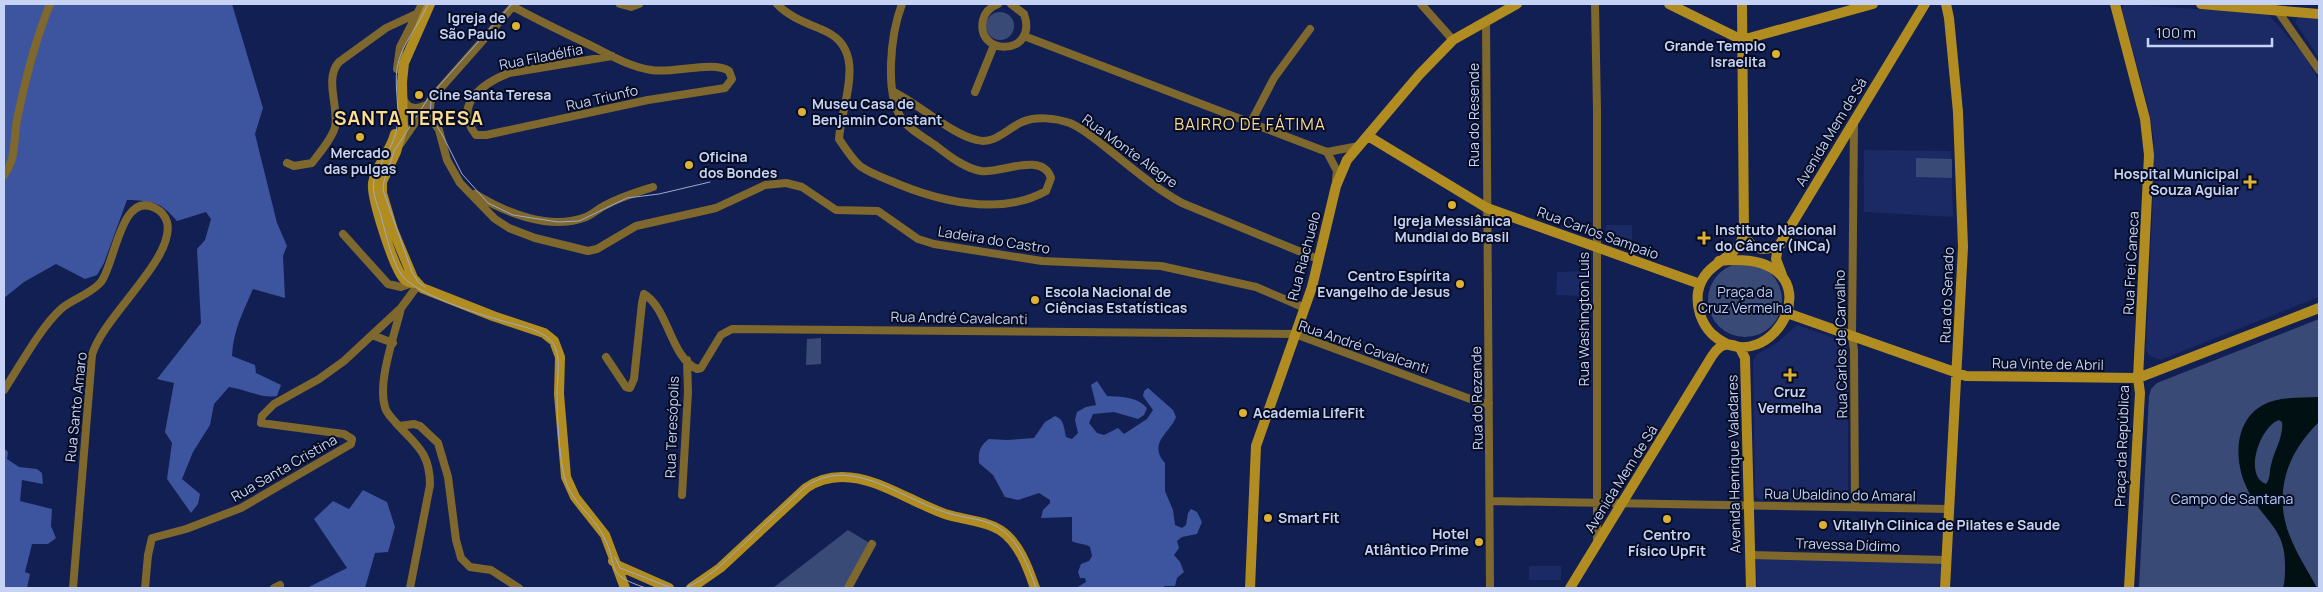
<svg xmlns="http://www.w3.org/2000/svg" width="2323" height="592" font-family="Manrope,sans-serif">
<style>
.built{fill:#1b2a64}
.green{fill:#3a4a77}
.forest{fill:#3d549e}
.water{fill:#011012;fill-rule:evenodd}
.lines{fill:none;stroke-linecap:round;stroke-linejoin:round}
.street{stroke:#7e682d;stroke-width:8}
.secondary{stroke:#b18d21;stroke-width:10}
.tram{stroke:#9ca9ce;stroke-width:1}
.poi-dot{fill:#ddb133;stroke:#060c23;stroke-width:2}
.labels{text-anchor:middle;stroke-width:4;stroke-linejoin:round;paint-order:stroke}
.poi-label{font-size:14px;font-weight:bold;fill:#c6d3f4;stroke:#060c23;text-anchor:start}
.street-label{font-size:14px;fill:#c6d3f4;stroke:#060c23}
.park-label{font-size:14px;fill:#bcccf6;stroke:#060c23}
.quarter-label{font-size:16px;letter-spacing:1px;fill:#fcde92;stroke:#060c23}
.district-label{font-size:19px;font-weight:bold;letter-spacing:1px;fill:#fcde92;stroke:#060c23}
</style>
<rect width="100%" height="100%" fill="#121f53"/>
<!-- built -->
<path class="built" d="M2124 4 2268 14 2303 54 2319 80V297L2160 360 2150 356 2146 350 2154 175V141L2149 111 2122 9Z
M2298 17 2319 19V58L2295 22Z
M1864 150 1951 151 1953 217 1864 212Z
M1606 225H1632V249L1606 239Z
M1589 271 1588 296 1556 295 1557 272Z
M1797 325 1843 341 1848 348V497L1844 502 1760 500 1755 496 1753 361 1757 354 1777 343Z
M1756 558 1938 563 1941 566 1939 588H1757Z
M1529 566H1561V580H1529Z"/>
<!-- green -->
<path class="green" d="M986 26a14 14 0 1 1 28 0a14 14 0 1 1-28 0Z
M1916 158 1952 159V178L1916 177Z
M1708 300a37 37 0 1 1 74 0a37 37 0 1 1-74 0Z
M2319 319V588H2139L2149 396 2151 389 2157 383Z
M821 338V364L806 365 807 339Z
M848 530 871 544 847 588H773Z"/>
<!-- forest -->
<path class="forest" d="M4 4H232L263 108 255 134 277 223 287 246 283 256 285 298 253 289C243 312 233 331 232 356L255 365 256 373 281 385 277 396C262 399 245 389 229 387L214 404 210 425 193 452 182 479 200 494 198 504 191 513 167 479 172 443 165 432 174 383 157 379 201 323 197 249 205 240 211 219 206 212 177 221C160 201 152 201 127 200L104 263 97 275 85 279 56 264 24 282 4 298Z
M1097 381 1107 396C1121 397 1136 396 1147 408L1144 415 1138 419 1114 412 1093 414 1089 423 1097 433 1104 435 1118 428 1124 434 1147 419 1153 410 1143 396 1144 391 1148 388 1173 410 1176 417C1171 432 1147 443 1165 463V491L1173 510 1175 525 1182 528 1186 525 1188 513 1191 509 1197 512 1202 522 1197 534 1182 537 1177 541 1179 548 1174 555 1180 562 1184 572 1177 578 1175 586H1165L1162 588H1076L1086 582 1085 578H1080L1078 572 1081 564 1089 561 1092 556 1090 547C1085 543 1079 545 1072 541V517L1041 518 1043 510 1050 503V500L1039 493 1018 500 1005 497 993 475 979 463C978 452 980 445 989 439L1007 440 1034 438 1045 422 1055 416C1064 419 1064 428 1066 437L1072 439 1078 433 1075 420 1077 412 1086 407 1096 405 1091 385Z
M5 449 8 452 7 459 19 467 37 469 42 473 43 484 22 480 20 501 52 509 51 526 56 538 48 544H32L25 572 30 574 27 588 4 587Z
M363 490 387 502 395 527 388 552 375 553 365 588H307L347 568 314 519 333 501 349 509Z"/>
<!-- water -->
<path class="water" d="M2319 397V422C2288 452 2273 491 2289 534 2296 553 2308 571 2317 588H2283C2285 581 2285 574 2285 566 2286 525 2259 519 2246 486 2234 460 2234 421 2263 405 2279 396 2302 398 2319 397ZM2279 420 2282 422C2284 436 2274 451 2271 465 2269 471 2271 478 2266 484 2243 476 2260 426 2279 420Z"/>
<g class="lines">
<!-- street -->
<path class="street" d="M620 4 631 7 639 4
M777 4C790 18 810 24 827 32 868 52 841 105 839 139 845 148 852 159 860 166 870 173 881 177 891 181 937 201 1000 217 1046 191L1051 178C1042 151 1000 174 981 171 964 168 948 155 935 145 925 138 912 131 904 122 883 96 891 33 902 4
M998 4C990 7 985 12 983 20 975 57 1039 56 1024 14L1011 4
M1421 4 1453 40
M1595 4 1597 110V545
M2269 4 2277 10 2319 70
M512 6C539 21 567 34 594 47 611 56 631 67 651 70 672 74 714 60 729 71L732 79 725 88 648 100 486 135H476C452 105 483 83 509 73L612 56
M1486 21 1490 588
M1024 36 1327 152 1359 146
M397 69 400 47 422 4
M894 92C920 105 951 134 977 140 994 145 1007 129 1022 122 1036 116 1055 118 1070 123 1084 129 1096 140 1108 149 1132 168 1155 188 1182 203L1318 259
M975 92 994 45
M403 98C407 109 416 110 426 105
M431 99 429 115 439 130 447 160 460 183 495 219 509 228 535 238 588 251 597 249 636 226 716 208 765 185 786 183 802 187 836 210 878 211 918 239 934 244 1042 261 1161 266 1256 287 1305 308
M1854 122 1852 336 1854 350 1855 507
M1250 124 1274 78 1310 29
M401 143 432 98 515 4
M1327 152 1337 171 1336 180
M287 163 294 166 312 163C320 152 332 139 335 127 339 106 324 79 339 62L386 28 418 13
M4 175C17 158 13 140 17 120 25 80 35 41 50 4
M475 194C506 213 550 231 586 217 593 214 599 208 606 205 620 197 637 192 653 187
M343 234 388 284 401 287 412 283
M401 308C395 334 377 382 385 407 386 413 392 418 396 423 416 445 430 452 430 485L410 588
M372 335 393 343
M606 357 626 387 630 388 634 379 642 303 644 294C668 308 671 358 697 369L701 368 721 335 732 329 1295 334 1481 403H1489
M4 390C20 366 40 328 61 309 73 298 90 295 101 282 115 264 121 190 155 208 161 211 165 215 167 222 176 258 103 316 92 355L73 588
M399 426 414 424 420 426 438 443 448 477 456 540 461 558 470 567 491 570 519 588
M682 495 688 392 687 360
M1490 501 1949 509
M1750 555 1946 560
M145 588 148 555 152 538 186 529 241 508 351 444 352 439 344 434 261 423 262 416 274 404 319 379 344 361 401 308 418 285
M274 588 280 585
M848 588 872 544"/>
<!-- secondary -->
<path class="secondary" d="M430 4 404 63 402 82 403 127 396 152 382 182V193L393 230 413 278 422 288 493 316 544 333 554 341 560 357 559 394 566 477 575 497 605 535 625 588
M1669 4 1742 40
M2115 4 2145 119 2149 155 2138 378 2140 393 2129 588
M2201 4 2319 14
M1742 40 1873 4
M395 134C391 151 376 165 373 183 371 197 394 270 405 280 409 283 412 283 416 283
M1368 136 1487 208 1700 284
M1744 234C1751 251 1766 252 1781 244
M1719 261C1847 248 1773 390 1712 334 1701 323 1696 307 1698 292 1704 260 1736 262 1744 234L1742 4
M1782 275 1776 259 1778 247 1925 4
M1787 313 1966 376 2138 378 2319 308
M613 561 619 566 669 588
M691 588 720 568 806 488C851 457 902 499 945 514 963 520 984 520 1000 530 1019 542 1028 568 1035 588
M1250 588 1256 446 1312 287 1336 186 1347 160 1419 75 1453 40 1517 4
M1570 588 1712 356C1719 345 1727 341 1740 348L1745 358 1751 588
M1945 588 1963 247 1958 112 1949 18 1946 4"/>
<!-- tram -->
<path class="tram" d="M428 4C419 26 401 44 397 68 394 89 401 111 396 132 392 150 378 163 374 180 371 194 379 207 382 220 387 238 391 258 401 274 414 294 478 314 503 321 519 326 548 330 555 347 561 361 557 378 557 392 557 415 559 458 565 479 571 502 592 514 603 535 621 569 601 573 646 588
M438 87 431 101 430 115 443 136 462 174 488 203 513 215 558 222 579 221 627 198 659 194 710 182
M396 148 429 97 512 4
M395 149 384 181 383 190 412 272 418 282 425 287
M615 557 620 568 672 588
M685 588 702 580 719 567 805 487C852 454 902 500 948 513 966 519 987 518 1002 530 1020 543 1029 568 1036 588"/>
</g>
<!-- markers -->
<g class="poi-dot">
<circle cx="516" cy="26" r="5"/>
<circle cx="1776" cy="54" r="5"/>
<circle cx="419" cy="95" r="5"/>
<circle cx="802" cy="112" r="5"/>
<circle cx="360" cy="137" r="5"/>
<circle cx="689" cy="165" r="5"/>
<path d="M2247.5 174.5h5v5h5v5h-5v5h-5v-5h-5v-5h5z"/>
<circle cx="1452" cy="205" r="5"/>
<path d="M1701.5 230.5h5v5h5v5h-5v5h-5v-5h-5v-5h5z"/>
<circle cx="1460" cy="284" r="5"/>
<circle cx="1035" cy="300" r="5"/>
<path d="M1787.5 367.5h5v5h5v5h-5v5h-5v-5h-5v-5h5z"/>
<circle cx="1243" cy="413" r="5"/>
<circle cx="1268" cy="518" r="5"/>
<circle cx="1667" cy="519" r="5"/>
<circle cx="1823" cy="525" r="5"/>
<circle cx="1479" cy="542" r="5"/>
</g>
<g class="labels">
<!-- poi labels -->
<g class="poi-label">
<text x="506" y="23" text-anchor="end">Igreja de<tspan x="506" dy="16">São Paulo</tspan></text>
<text x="1766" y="51" text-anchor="end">Grande Templo<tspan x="1766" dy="16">Israelita</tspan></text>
<text x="429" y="100">Cine Santa Teresa</text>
<text x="812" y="109">Museu Casa de<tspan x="812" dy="16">Benjamin Constant</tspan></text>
<text x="360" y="158" text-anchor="middle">Mercado<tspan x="360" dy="16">das pulgas</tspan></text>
<text x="699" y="162">Oficina<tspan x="699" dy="16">dos Bondes</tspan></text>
<text x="2239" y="179" text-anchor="end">Hospital Municipal<tspan x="2239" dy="16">Souza Aguiar</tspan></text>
<text x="1452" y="226" text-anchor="middle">Igreja Messiânica<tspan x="1452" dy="16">Mundial do Brasil</tspan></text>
<text x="1715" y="235">Instituto Nacional<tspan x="1715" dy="16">do Câncer (INCa)</tspan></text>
<text x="1450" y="281" text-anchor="end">Centro Espírita<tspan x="1450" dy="16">Evangelho de Jesus</tspan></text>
<text x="1045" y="297">Escola Nacional de<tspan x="1045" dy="16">Ciências Estatísticas</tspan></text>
<text x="1790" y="397" text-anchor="middle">Cruz<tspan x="1790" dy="16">Vermelha</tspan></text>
<text x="1253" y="418">Academia LifeFit</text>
<text x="1278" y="523">Smart Fit</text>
<text x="1833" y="530">Vitallyh Clinica de Pilates e Saude</text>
<text x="1469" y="539" text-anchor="end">Hotel<tspan x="1469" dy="16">Atlântico Prime</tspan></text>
<text x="1667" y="540" text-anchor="middle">Centro<tspan x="1667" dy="16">Físico UpFit</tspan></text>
</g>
<!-- street labels -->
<g class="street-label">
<text transform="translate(541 57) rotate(-11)" y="5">Rua Filadélfia</text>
<text transform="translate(602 98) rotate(-13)" y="5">Rua Triunfo</text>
<text transform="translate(1474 115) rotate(-90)" y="5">Rua do Resende</text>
<text transform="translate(1831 132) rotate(-59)" y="5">Avenida Mem de Sá</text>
<text transform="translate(1130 151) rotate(36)" y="5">Rua Monte Alegre</text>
<text transform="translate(1598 233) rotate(20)" y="5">Rua Carlos Sampaio</text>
<text transform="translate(994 240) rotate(9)" y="5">Ladeira do Castro</text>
<text transform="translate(1304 256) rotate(-75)" y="5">Rua Riachuelo</text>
<text transform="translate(2131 263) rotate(-87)" y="5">Rua Frei Caneca</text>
<text transform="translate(1947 295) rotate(-88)" y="5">Rua do Senado</text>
<text transform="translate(959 318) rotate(1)" y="5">Rua André Cavalcanti</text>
<text transform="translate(1584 319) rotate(-90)" y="5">Rua Washington Luis</text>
<text transform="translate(1841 344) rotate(-91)" y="5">Rua Carlos de Carvalho</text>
<text transform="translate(1364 347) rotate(19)" y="5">Rua André Cavalcanti</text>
<text transform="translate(2048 364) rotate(1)" y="5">Rua Vinte de Abril</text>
<text transform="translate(1477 398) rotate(-91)" y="5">Rua do Rezende</text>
<text transform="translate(76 407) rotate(-84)" y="5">Rua Santo Amaro</text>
<text transform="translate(672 427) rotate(-88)" y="5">Rua Teresópolis</text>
<text transform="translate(2122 446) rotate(-88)" y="5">Praça da República</text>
<text transform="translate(1734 464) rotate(-91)" y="5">Avenida Henrique Valadares</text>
<text transform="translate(284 468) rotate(-30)" y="5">Rua Santa Cristina</text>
<text transform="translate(1621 479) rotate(-58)" y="5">Avenida Mem de Sá</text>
<text transform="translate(1840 495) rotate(1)" y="5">Rua Ubaldino do Amaral</text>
<text transform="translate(1848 545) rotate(2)" y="5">Travessa Dídimo</text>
</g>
<!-- park labels -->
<g class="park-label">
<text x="1745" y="297">Praça da<tspan x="1745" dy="16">Cruz Vermelha</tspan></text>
<text x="2232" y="504">Campo de Santana</text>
</g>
<!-- quarter labels -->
<g class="quarter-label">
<text x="1250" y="130">BAIRRO DE FÁTIMA</text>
</g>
<!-- district labels -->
<g class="district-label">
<text x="409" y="125">SANTA TERESA</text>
</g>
</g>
<!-- border -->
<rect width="2323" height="592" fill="none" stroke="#c6d3f4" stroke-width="10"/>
<!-- scale -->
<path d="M2148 38v8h124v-8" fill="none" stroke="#c6d3f4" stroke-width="2.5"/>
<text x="2156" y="38" font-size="15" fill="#c6d3f4" stroke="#060c23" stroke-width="4" paint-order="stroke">100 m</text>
</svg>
